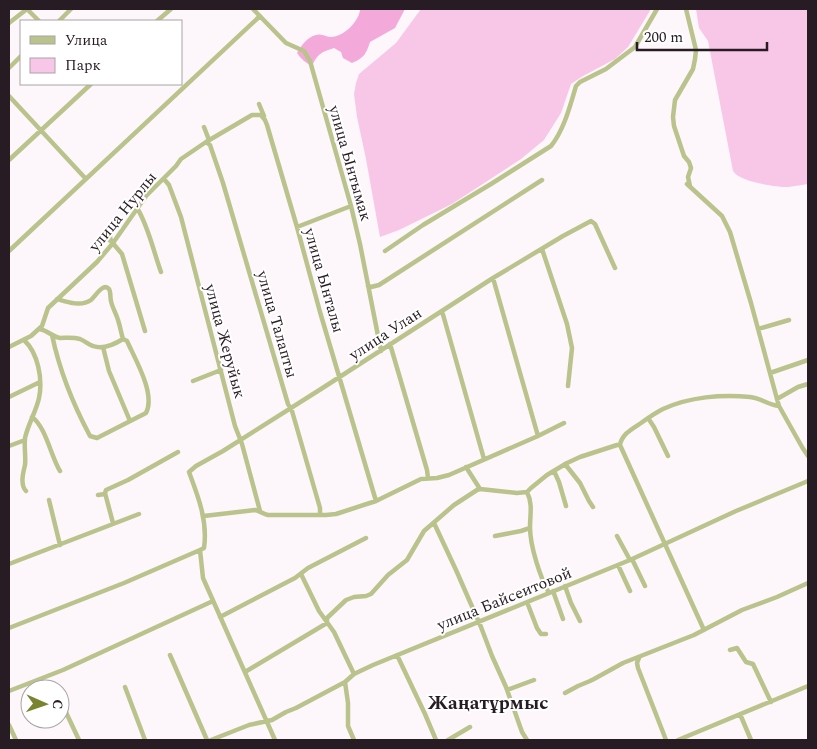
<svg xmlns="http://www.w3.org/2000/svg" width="817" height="749" font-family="Spectral,serif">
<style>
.green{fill:#f8c7e7}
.forest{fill:#f3aadb}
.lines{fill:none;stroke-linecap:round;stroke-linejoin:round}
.minor{stroke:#bac38c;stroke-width:4.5}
.labels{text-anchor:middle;stroke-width:4;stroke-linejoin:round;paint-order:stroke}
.street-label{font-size:16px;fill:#281c24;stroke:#fff}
.quarter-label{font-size:19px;font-weight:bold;fill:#281c24;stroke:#fff}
</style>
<rect width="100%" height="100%" fill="#fdf6fa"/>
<!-- green -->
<path class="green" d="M421 9H651L628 47 615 59 583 76 571 84 561 113 544 140 521 159 452 204 399 230 380 237 366 159 357 117 354 94 356 83 359 74 396 43Z
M696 9H808V184C802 185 795 186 788 187 776 187 739 182 733 171L708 41 699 28Z"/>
<!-- forest -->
<path class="forest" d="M360 9H405L395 28 370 42C366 54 364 58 352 63L343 58 341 52 334 48C322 52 318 53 312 66 306 63 301 59 297 53 301 46 307 37 316 35 322 33 326 37 331 37 344 37 360 20 360 9Z"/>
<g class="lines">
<!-- minor -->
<path class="minor" d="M27 9 39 21
M253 9 286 43 304 51 310 61 351 206 360 244 381 351
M686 9 696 50 695 59 693 69 675 100 673 117 674 126 684 156 689 162 691 168 688 177 690 186
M59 21 71 9
M157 21 171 9
M9 23 27 9
M9 68 21 56
M9 96 86 179
M259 104 264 116
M204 127 209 140
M206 142 210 145 223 183 288 404 292 411 320 508V515
M9 160 91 84
M164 179 169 185 181 217 235 426 242 444 260 511
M687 184 722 216 730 232 751 303 777 399 779 406 802 447 808 456
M137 208C148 225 154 253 161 272
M114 227 110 233V237L111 241 122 254 145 331
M297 227 351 206
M102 242 107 239 111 241
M542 249 567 324 572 348 568 386
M9 251 260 16
M385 251 423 225 491 184 551 146C564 130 570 106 576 86L580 82 606 69 635 47 657 9
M493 278 538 436
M368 286 371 287 379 285 542 180
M57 299C67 302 81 307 91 300 95 297 103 282 109 289 111 292 110 298 111 301 112 307 116 313 118 320 120 326 121 332 123 339
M442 311 484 459
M39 329C47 330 53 337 60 338 67 338 73 337 80 339 85 341 89 345 93 346 103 350 115 344 123 339L127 341C135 359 156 394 146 413L97 438 90 436C74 406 59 368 52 335
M758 329 789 320
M24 340C38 353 43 379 39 398 36 412 28 424 25 438 24 447 26 457 25 465 23 473 20 485 26 491
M390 344 427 470 428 478
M9 347 31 336 42 326 48 308 97 262 113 243 146 196 176 166 181 159 206 142 252 115H261L265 120 267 125 297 227 320 312 376 501
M103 347 109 371 130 421
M770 373 808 360
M193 381 221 370
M9 397 40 382
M777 399 798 387 808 384
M32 417C46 427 51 457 60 471
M648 418 654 427 668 456
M620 445 704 630
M9 446 25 440
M565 464 580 483 589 501 593 507
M466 467 480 489
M554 471 559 482 566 506
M527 492C533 504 530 515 530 527 530 546 540 577 549 593
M98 495 105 494
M49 500 60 545
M204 516 255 510C260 511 263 514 268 515H326L336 514 376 501 421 479 437 478 449 475 538 436 564 423
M113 523 105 493 106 490 128 480 178 452
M434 523 456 570 481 627 492 656 506 687 522 732 527 740
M495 536 521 531 530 528
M617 536 630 560
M632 559 645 586
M9 564 139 514
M618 565 630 591
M301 574 319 611 334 632 354 674
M565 586 571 603 580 621
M553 591 563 619
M527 602 537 628 541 634H546
M220 617 295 578 308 568 366 538
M9 628 124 583 200 550
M730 650 737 648 746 662 753 664 771 702
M170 655 207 740
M397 655 425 714 436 740
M639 658 637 663 638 668 666 740
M245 672 327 623V618L346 600 354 597 366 596 371 594 388 575 407 560 424 531 454 505 477 490 480 489 517 493 527 492 531 488 547 475 567 463 580 457 617 445H620C622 434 632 429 641 423 648 418 655 413 663 409 689 397 722 394 750 397 761 398 768 405 779 406
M345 682 348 703V726L354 740
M125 687 145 740
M507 690 534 680
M9 691 63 670 213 601
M565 693 578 686 590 681 594 679 623 663 694 635 742 610 777 597 808 583
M63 706 79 740
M740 714 751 740
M9 725 16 740
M211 740 249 725 272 720 286 712 296 708 345 682 354 674 373 665 630 560 736 511 808 481
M275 740 203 578 200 550 204 548C208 521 198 496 189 472L196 466 223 451 321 389 493 278 563 236 591 221 595 224 615 268
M448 740 470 727
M678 740 808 686"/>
</g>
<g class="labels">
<!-- street labels -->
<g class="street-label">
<text transform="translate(351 163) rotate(74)" y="6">улица Ынтымак</text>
<text transform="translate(122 211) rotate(-51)" y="6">улица Нурлы</text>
<text transform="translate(325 280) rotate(74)" y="6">улица Ынталы</text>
<text transform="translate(278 324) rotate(74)" y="6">улица Талапты</text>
<text transform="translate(385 333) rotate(-33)" y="6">улица Улан</text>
<text transform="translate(226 341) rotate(75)" y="6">улица Жеруйык</text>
<text transform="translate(504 598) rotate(-22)" y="6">улица Байсеитовой</text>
</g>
<!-- quarter labels -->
<g class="quarter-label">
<text x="488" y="709">Жаңатұрмыс</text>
</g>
</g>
<!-- border -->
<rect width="817" height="749" fill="none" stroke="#281c24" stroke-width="20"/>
<!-- legend -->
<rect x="20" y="20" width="162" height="65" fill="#ffffff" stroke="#a9a4a7"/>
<rect x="30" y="36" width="25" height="8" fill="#bac38c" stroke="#a9a4a7"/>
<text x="65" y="45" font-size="15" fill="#281c24">Улица</text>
<rect x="30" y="58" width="25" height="15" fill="#f8c7e7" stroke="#a9a4a7"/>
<text x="65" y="70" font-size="15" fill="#281c24">Парк</text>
<!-- north arrow -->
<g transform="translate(45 704) rotate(92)"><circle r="24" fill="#ffffff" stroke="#a9a4a7"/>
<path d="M0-4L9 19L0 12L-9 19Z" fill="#798330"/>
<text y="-8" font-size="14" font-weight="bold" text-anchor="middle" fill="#281c24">С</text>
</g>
<!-- scale -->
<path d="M637 42v8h130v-8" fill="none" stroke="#281c24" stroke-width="2.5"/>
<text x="644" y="42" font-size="15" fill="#281c24" stroke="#ffffff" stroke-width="4" paint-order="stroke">200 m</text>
</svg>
